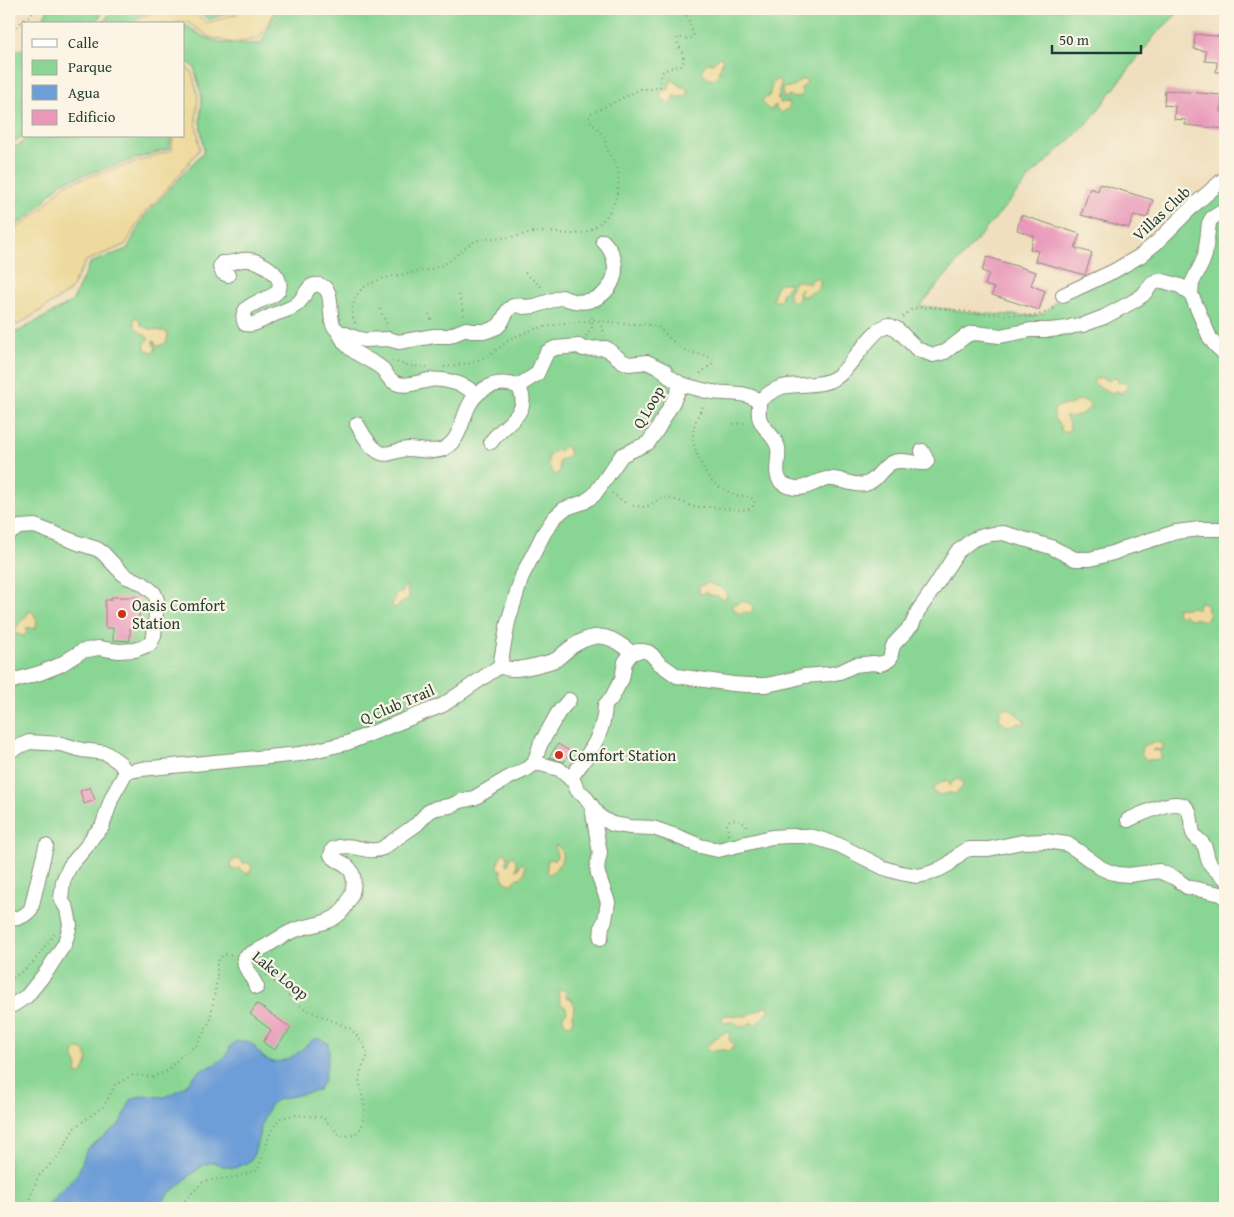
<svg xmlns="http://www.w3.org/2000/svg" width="1234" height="1217" font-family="'Gentium Book Plus',serif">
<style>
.green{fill:#89d694;stroke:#548a64}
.sand{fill:#eeda9e;stroke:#868c69}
.water{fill:#6e9ed7;stroke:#466e86}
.building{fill:#e998b9}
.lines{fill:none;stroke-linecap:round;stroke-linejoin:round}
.minor-casing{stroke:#878e79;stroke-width:16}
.path{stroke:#878e79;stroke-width:2;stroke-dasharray:1 4;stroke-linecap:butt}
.minor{stroke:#fff;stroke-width:14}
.poi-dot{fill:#c8321e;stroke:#fcf5e5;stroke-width:2}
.labels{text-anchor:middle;stroke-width:4.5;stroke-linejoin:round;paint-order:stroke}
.street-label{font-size:16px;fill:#1f3d34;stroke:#fcf5e5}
.poi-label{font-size:16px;fill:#1f3d34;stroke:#fcf5e5;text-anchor:start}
</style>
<rect width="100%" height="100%" fill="#fcf5e5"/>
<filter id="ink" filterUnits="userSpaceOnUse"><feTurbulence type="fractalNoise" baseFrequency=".02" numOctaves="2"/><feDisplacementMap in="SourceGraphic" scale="10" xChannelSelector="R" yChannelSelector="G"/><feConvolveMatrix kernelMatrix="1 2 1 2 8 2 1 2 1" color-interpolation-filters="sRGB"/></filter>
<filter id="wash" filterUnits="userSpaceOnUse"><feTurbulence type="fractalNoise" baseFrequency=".0096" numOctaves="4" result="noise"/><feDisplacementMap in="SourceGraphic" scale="20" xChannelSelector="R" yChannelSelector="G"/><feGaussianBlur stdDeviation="1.12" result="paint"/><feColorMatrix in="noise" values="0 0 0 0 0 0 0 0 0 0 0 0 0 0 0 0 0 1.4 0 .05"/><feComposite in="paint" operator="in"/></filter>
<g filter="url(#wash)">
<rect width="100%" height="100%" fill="#efdfbe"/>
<!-- green -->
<path class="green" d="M48 9H105L94 24H38L44 17Z
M110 9H153L135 19V24H102L110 13Z
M197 9H236L208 20Z
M277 9H1182L1156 34 1087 124 1034 173 919 307H931L986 314 1034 316 1044 313 1063 295 1114 271 1225 178V1208H9V328L17 332 72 302 90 263 127 249 144 217 204 151 200 122 202 97 194 67 184 59V26H187L202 36 221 43 261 44Z
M9 43 15 50H22L24 48V132L18 140 9 143Z
M27 136H171L170 148 62 182 33 213 9 230V147L20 145Z"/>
<!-- sand -->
<path class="sand" d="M158 9H192L207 23 238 13 241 9H275L270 21 259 39 233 43 209 37 187 22 164 24H138V20Z
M719 57 722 58 723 60 720 69 718 70 719 73 717 76 712 80C707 78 703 75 702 69L707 63H713Z
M184 64 192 73 198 96 196 121 200 149 173 182 142 216 125 245 86 261 69 292 18 325 9 320V234L35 215 65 184 133 163 172 150 173 136H184Z
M777 79 781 83 780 88 778 91H779V97L777 98 780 99V103L787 102 790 104 789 108 782 113 776 109V105L773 107 772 110C767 110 763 105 762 100L769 97 772 84Z
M802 79 806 80 807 82 805 85 801 88V90L803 92 799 97 798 96 794 98 790 95 785 98H783L782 88 788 87 791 88Z
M672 80 676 82 681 87H686L688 94C683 98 679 98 674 95L673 103 671 104 660 98 661 92 665 90 669 89V85Z
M818 278C821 281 821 287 817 291L809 293 805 296H800V293L803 290H799L798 292 799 299 796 302H793L789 298V292L796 281H801L808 284 810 283 811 279Z
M780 283H789V285L784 292 782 293 781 300 780 301H773C774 294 774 287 780 283Z
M135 317H137L142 326C150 330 158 330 166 332L168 335 166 343 159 346 156 345 154 341 153 340V344L156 348 154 352H152L146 350 144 345 149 338C140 331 131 329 135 317Z
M1101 377 1108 381 1114 377 1117 378 1118 383 1122 382H1126L1128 386C1127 390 1122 392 1119 393L1117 390 1113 393C1108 391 1097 387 1094 383L1093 381Z
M1077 400 1086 401 1090 406V408C1083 414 1074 418 1065 416L1069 423 1070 430 1066 432H1061L1060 425 1054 419C1054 417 1054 414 1054 411 1057 403 1067 406 1073 404L1075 401Z
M565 446H567L570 454 566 458 560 460 559 463 560 471 555 475 548 464 549 455 555 451 561 450Z
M708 583C716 585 726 588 727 597L723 599 718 596 709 595 707 592 701 594H699V586Z
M406 586H407V591L410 597 400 604 399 606 394 608 392 605 395 599 394 596 397 593H402V589Z
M1200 601 1206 604 1207 611 1209 614 1207 620 1205 621 1194 618 1189 619 1185 615 1180 616 1176 613 1177 607C1179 607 1183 609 1186 608 1191 607 1193 606 1197 610Z
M739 602C744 601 748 602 752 605L753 610 749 613 745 612 741 614 737 613 736 610 732 609V606L733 604H737Z
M30 611 33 612 37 621 36 628 32 629 28 627 26 629 27 632 24 636 19 635 15 632C17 623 25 619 30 611Z
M1006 707 1009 708 1025 721 1023 724 1018 723 1013 725 1007 726 999 719C1000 714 1000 710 1006 707Z
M1154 742 1160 743 1163 746 1162 751 1157 749 1152 750 1153 751 1158 750 1160 752 1161 757 1160 759 1147 760 1141 754 1142 746Z
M958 779 962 781 963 786 956 794 949 793 940 795 934 793 933 788 941 782 948 780 950 786 953 781Z
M556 845 558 846C567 856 560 867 550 874L547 873V862L549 859 554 860 557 857 555 847Z
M503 853 507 854 508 857 506 863 507 865 509 864 510 858 512 856C518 860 517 866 516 870L518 869 519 866 522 863 525 866 524 875 520 878H518L512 884C505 884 501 877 501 870L498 868 499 859Z
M237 859H240L243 864 246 862 252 866 250 873H246L240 870V868L233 870 230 866 231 862Z
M563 989 566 992V997C575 997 575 1009 572 1016L573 1019C572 1022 572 1024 568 1025L563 1021V1015L567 1012 566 1008 560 1003 558 992Z
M767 1006 769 1007V1011L755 1025 752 1022 743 1027 732 1022 726 1023 722 1021V1019L724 1015 746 1016Z
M726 1032 730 1033 729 1040 735 1045 731 1050C724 1052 731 1051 723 1050 715 1050 710 1053 705 1046L714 1041 715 1038Z
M78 1049 84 1050 88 1060 84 1070 81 1074 76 1073 77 1064C73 1058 72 1054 78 1049Z"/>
<!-- water -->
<path class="water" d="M314 1039H321L328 1043 329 1052 324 1081 318 1090 277 1100 270 1105 263 1120 253 1158 247 1163 234 1168 223 1166 214 1162 203 1165 167 1195 160 1208H45L78 1173 87 1149 119 1125 131 1100 136 1097 144 1096 165 1097 176 1092 185 1086 199 1071 214 1065 224 1058 228 1053 230 1046 237 1041H244L250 1042 264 1058 273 1062 282 1061 295 1055Z"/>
<g id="blocks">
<!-- building -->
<path class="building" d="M1195 34 1225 37V72H1216L1217 62 1205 61 1206 51 1194 49Z
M1165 90 1222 95 1221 112H1225V129L1185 125 1186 120 1174 119 1175 106 1164 105Z
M1100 184 1153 200 1147 218 1134 215 1129 228 1081 215 1090 188 1098 191Z
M1021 215 1080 234 1075 248 1092 253 1085 275 1035 261 1038 251 1030 249 1034 236 1017 230Z
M987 257 1036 272 1031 285 1045 291 1039 310 992 295 994 288 985 285 989 274 982 271Z
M111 597H139V628H130V641L113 640V628H105V600H111Z
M558 744 571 752 564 762 549 757Z
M90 787 95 800 84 804 80 791Z
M257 1004 291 1028 274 1050 263 1042 271 1030 250 1014Z"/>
</g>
</g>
<g filter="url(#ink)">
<use href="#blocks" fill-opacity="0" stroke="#878e79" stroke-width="1"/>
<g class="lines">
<!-- minor casing -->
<g class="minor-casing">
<path id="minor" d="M1225 210 1212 218 1209 223 1205 255 1202 263 1192 283 1191 294 1210 338 1215 345 1225 354
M228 275 223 273 220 267 222 263C226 263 230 263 233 262 239 261 243 259 249 260 260 260 284 275 279 289 274 302 235 300 245 324 249 325 252 325 256 323 262 321 268 317 273 315 282 311 294 309 300 301 306 295 308 283 319 285 335 288 328 312 333 325 335 329 335 327 338 331 341 335 342 340 346 344 355 355 369 359 380 367 385 370 386 375 390 379 401 390 417 382 430 380 439 378 462 383 470 390 471 391 473 395 474 397
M1063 295 1114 271 1140 256 1157 242 1193 206 1225 178
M338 331 356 338 364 340 388 339 399 342 434 336H449L466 329 471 331H487L497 327 501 323 508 310 513 306 518 305 524 307 535 306 562 297C602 316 633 272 603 241
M681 384C691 387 702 390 712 392 728 394 745 391 759 401 766 395 773 390 782 387 800 383 822 388 838 376 853 365 872 328 888 325L897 329 917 349 933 355 945 352 963 338 969 334 975 333 1000 336 1031 330H1050L1068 328 1073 326 1083 325 1104 317 1134 301 1143 295 1152 284 1159 281H1163L1180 286 1191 294
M759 401C760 407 757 413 760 420 764 430 776 437 778 448 780 459 773 473 781 482 783 484 787 486 791 487 805 491 814 481 827 479 840 477 852 487 865 484 876 482 881 468 891 463 900 458 915 464 925 463L927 461 922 451
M357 424C363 434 370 448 381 453 389 456 399 449 408 449 418 449 436 454 445 448 468 435 458 401 488 387 497 382 508 383 518 386 534 413 504 423 491 442
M9 533 20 527 35 526 78 543 97 549 103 553 121 572 127 577 142 583 154 593 157 600 154 636 150 644 135 650 119 651 98 648 82 651 60 665 40 673 9 682
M500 666C503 667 507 669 511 669 520 670 549 663 557 659 563 654 569 648 576 644 600 630 612 637 632 653
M9 751 29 742 61 744 82 750 106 753 120 763 126 772
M534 764 540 745 558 713 569 700
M126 772 141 769 300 754 347 743 443 705 500 666 508 622 522 576 544 533 554 518 564 509 584 502 594 495 622 455 648 443 657 430 674 400 681 384 668 376 665 371 647 362 629 364 622 361 606 348 583 349 579 346 555 348 547 352 537 374 518 386
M570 779C574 774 578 768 582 763 596 743 604 729 605 705L611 699 619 684 622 679 625 662 628 658 632 653 638 651H643L648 652 652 655 659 663 677 676 733 684 747 685H766L786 681 804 676 830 674 840 672 855 665 873 663 880 664 886 662 890 659 892 649 894 644 912 625 918 611 934 588 957 552 972 540 983 536 992 534 1003 533 1051 547 1075 559H1090L1113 553 1125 548 1176 532 1200 529H1225
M592 808 600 853 597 867 598 874 608 902 605 920 602 926 601 938
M1128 820C1140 815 1179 794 1188 810 1192 817 1191 826 1193 833 1195 838 1200 840 1203 844 1207 849 1206 856 1209 862 1212 868 1220 873 1225 878
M9 918C19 920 25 916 31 909L46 846
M257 987 245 966 244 958C252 952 260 950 268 945 276 940 285 934 295 930 322 921 340 926 352 893 354 886 355 878 351 871 347 862 336 862 331 855L333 849C354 840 366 856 383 848L417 824 428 812 436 808 450 806 461 801 474 798 508 778 527 769 534 764H540L559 769 574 782 577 790 584 795 600 817 612 824 630 827 653 828 676 836 700 846 718 850 772 837 788 836H806L817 838 839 845 884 868 901 873 918 876 927 874 938 870 949 864 962 852 969 849H989L1022 842 1045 841 1067 844 1078 851 1101 868 1110 872 1118 874 1129 875 1159 871 1175 878 1187 887 1221 894 1225 897
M9 1006 13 1005 27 996 47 971 65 943 70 925 67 909 61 899 63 881 70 866 86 847 94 835 102 827 112 797 126 772"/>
</g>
<!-- path -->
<path class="path" d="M9 33C18 24 28 17 37 9
M525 273 544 289
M459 295 464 312V317
M380 309 388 327
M429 314 433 323
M903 317C907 313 912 308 918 308 923 307 926 308 931 307L986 314 1034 316 1045 313 1053 309 1057 306
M599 321 605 335
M355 323C351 316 352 309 354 301 364 271 418 277 442 265 457 259 465 242 483 239 492 238 501 238 510 237 520 236 530 232 540 232 555 231 570 237 585 232 609 224 622 194 618 170 616 160 608 155 606 146 605 142 606 139 603 136 599 129 593 126 589 119L590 114 641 89H653L660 87V79L663 71 673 67 682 66 684 60 682 52 677 42 678 37 690 39 694 36 686 13 688 9
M586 336 592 328V313
M392 361 410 366 427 367
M444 367 471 363 490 355 512 338 534 329 565 323 593 320 625 324H645L658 327 679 347 689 352 707 356 714 360C712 366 704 369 700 374L702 377
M733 424 748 423
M612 493 628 505 646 507 663 497 679 501 694 507H713L740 510 750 509 753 506 755 500C746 495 745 497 736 495 730 493 720 488 715 484 709 479 705 472 702 465 689 440 690 427 705 403
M728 835 727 824 728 821C738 817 744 822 749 830
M9 981 32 964 54 934
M9 1153 10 1156 11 1205 12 1208
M26 1208 38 1177 60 1154 74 1128 104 1106 115 1085 133 1075 152 1077 167 1071 183 1054 197 1045 210 1021 217 979V962L224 954 232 956
M178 1208 185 1200 204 1181 236 1177 258 1170 271 1131 280 1118 294 1115 322 1117 341 1136 354 1135 362 1127 365 1109 359 1080 361 1070 368 1055 363 1043 351 1029 303 1008 264 972"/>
<!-- minor -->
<use href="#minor" class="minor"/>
</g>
</g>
<!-- markers -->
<g class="poi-dot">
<circle cx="122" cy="614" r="5"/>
<circle cx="559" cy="755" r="5"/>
</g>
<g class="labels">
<!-- street labels -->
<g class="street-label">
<text transform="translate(1161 213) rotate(-43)" y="6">Villas Club</text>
<text transform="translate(648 407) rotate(-60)" y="6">Q Loop</text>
<text transform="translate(397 704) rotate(-23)" y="6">Q Club Trail</text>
<text transform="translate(281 975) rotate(39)" y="6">Lake Loop</text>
</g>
<!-- poi labels -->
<g class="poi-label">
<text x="132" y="611">Oasis Comfort<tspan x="132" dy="18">Station</tspan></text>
<text x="569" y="761">Comfort Station</text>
</g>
</g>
<!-- margin -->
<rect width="1234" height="1217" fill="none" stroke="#fcf5e5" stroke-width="30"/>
<!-- legend -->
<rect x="22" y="22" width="162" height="115" fill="#fcf5e5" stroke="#a4ab9e"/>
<rect x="32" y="39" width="25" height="8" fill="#ffffff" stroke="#a4ab9e"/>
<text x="68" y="48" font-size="15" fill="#1f3d34">Calle</text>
<rect x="32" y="60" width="25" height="15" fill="#89d694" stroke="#a4ab9e"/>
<text x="68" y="72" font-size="15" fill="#1f3d34">Parque</text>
<rect x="32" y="85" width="25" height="15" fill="#6e9ed7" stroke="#a4ab9e"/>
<text x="68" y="98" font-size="15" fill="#1f3d34">Agua</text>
<rect x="32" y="110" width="25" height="15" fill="#e998b9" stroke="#a4ab9e"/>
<text x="68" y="122" font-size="15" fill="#1f3d34">Edificio</text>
<!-- scale -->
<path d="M1052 45v8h89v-8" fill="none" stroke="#1f3d34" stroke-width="2.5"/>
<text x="1059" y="45" font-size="15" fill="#1f3d34" stroke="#fcf5e5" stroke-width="4" paint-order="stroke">50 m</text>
</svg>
